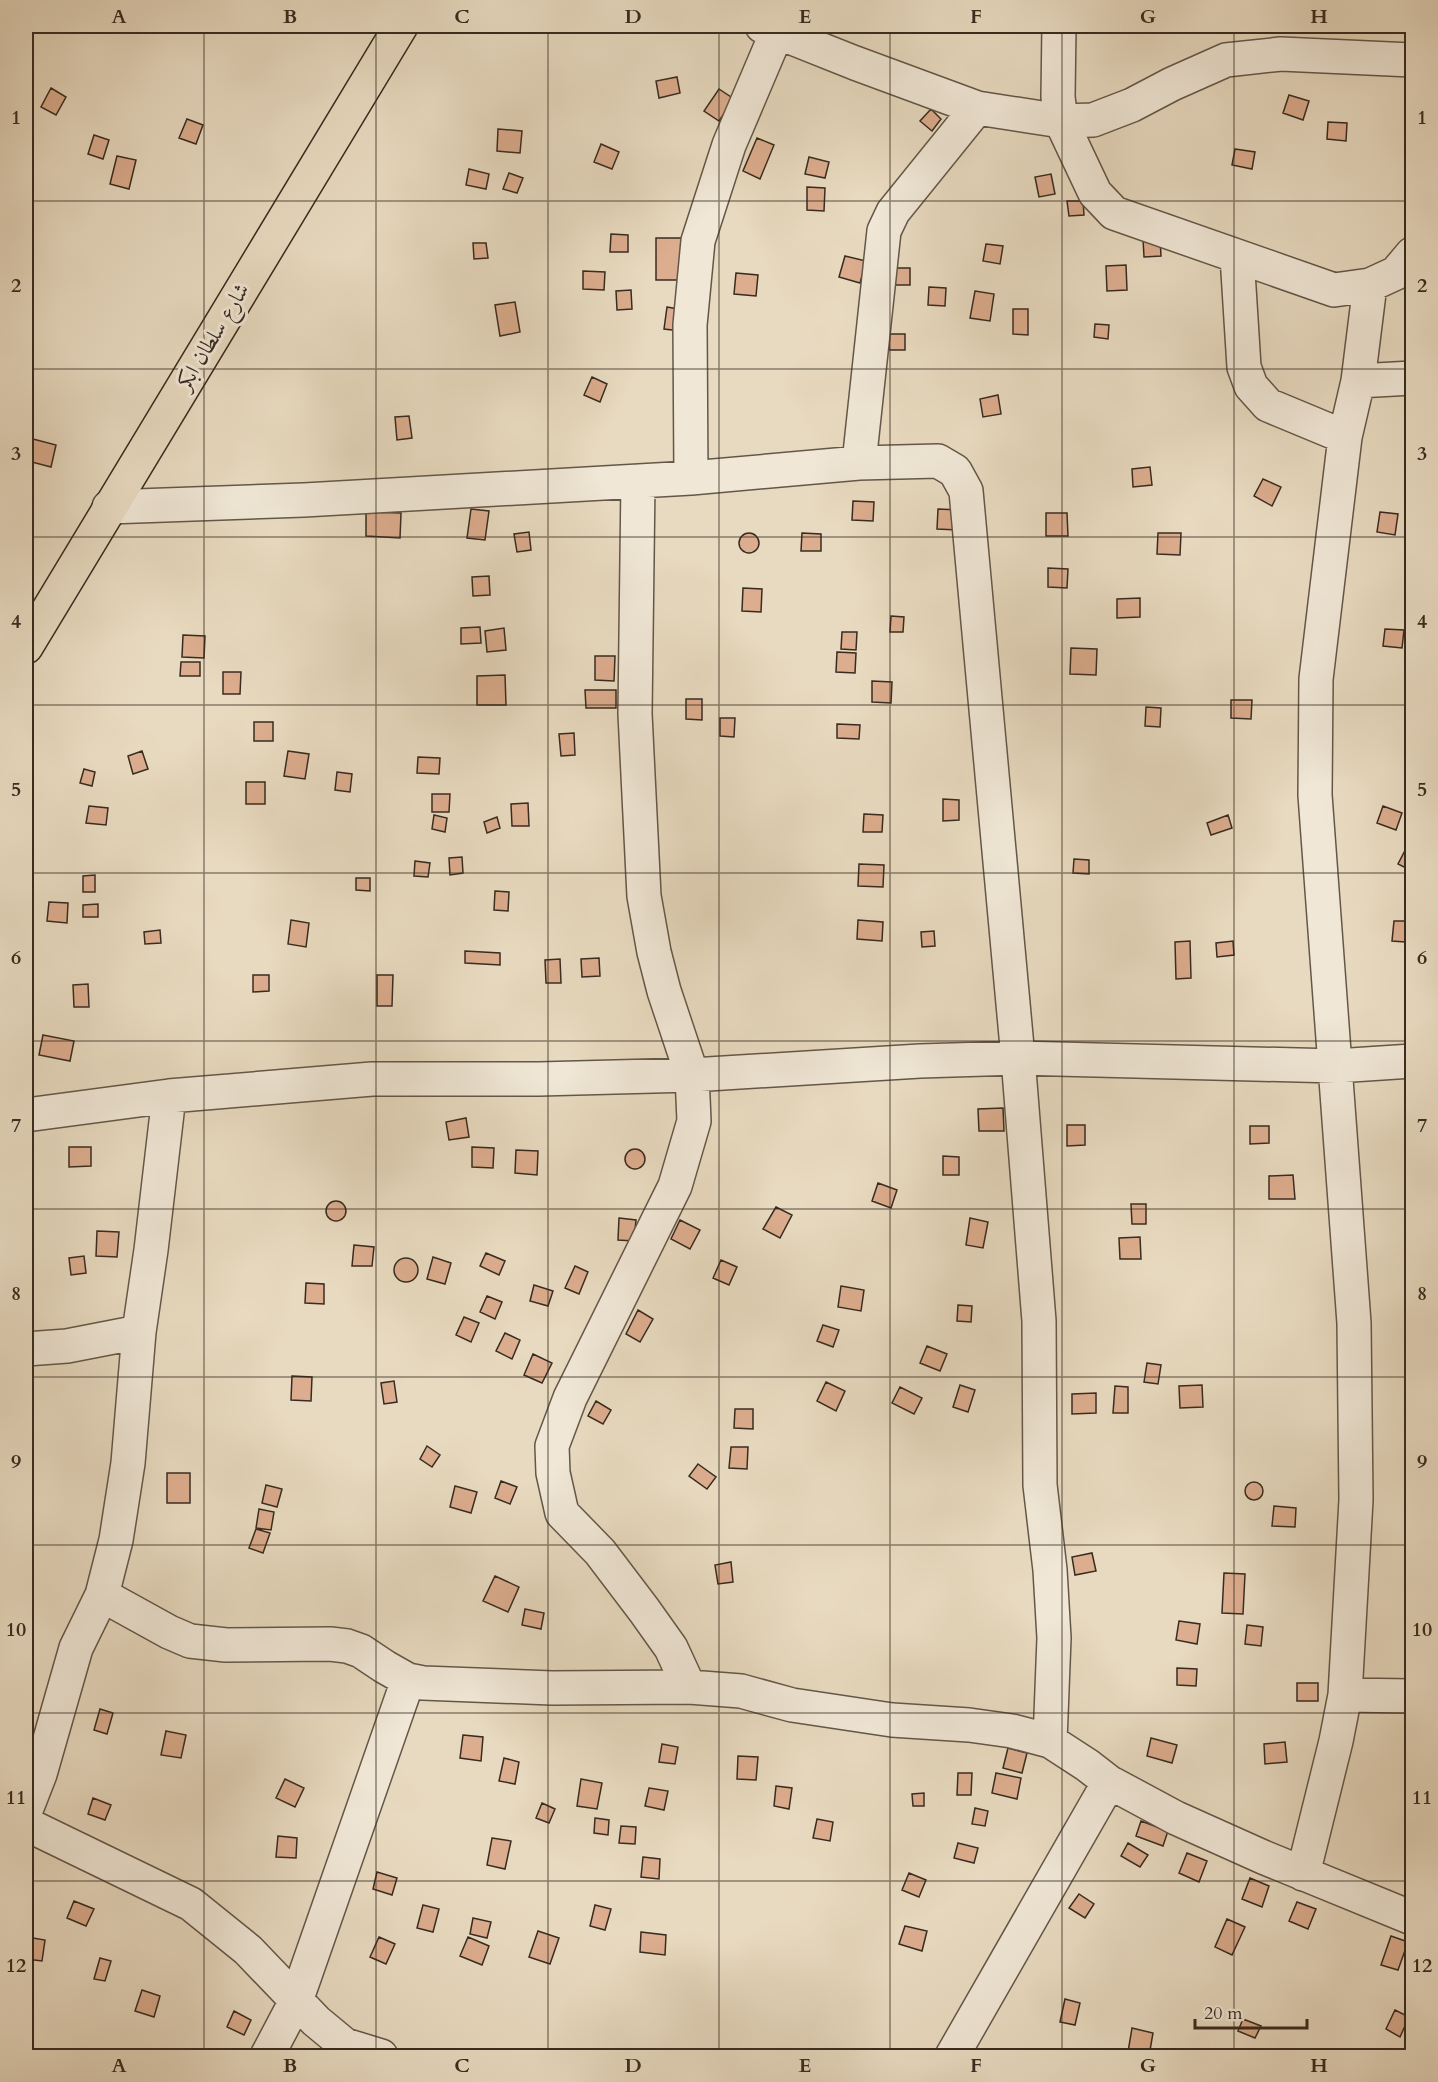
<svg xmlns="http://www.w3.org/2000/svg" width="1438" height="2082" font-family="Cardo,Amiri,serif">
<style>
.building{fill:#dcad8e;stroke:#382b20;stroke-width:1.5}
.lines{fill:none;stroke-linecap:round;stroke-linejoin:round}
.minor-casing{stroke:#645748;stroke-width:36}
.trunk-casing{stroke:#382b20;stroke-width:36}
.minor{stroke:#f0e7d6;stroke-width:33}
.trunk{stroke:#e8dac0;stroke-width:33}
.grid{fill:none;stroke:#382b20;stroke-width:1.5;stroke-opacity:0.55}
.labels{text-anchor:middle;stroke-width:6;stroke-linejoin:round;paint-order:stroke}
.street-label{font-size:22px;fill:#382b20;stroke:#f0e7d6}
.neatline{fill:none;stroke:#382b20;stroke-width:2}
.grid-label{font-size:20px;text-anchor:middle;font-weight:bold;fill:#382b20}
</style>
<rect width="100%" height="100%" fill="#e8dac0"/>
<filter id="stains"><feTurbulence type="fractalNoise" baseFrequency=".00333" numOctaves="4"/><feColorMatrix values="0 0 0 0 .2 0 0 0 0 .09 0 0 0 0 .02 0 0 0 .5 -.17"/></filter>
<radialGradient id="worn" r=".72"><stop offset=".6" stop-color="#630" stop-opacity="0"/><stop offset="1" stop-color="#630" stop-opacity=".3"/></radialGradient>
<!-- building -->
<path class="building" d="M677 77 680 93 659 98 656 81Z
M51 88 66 97 56 115 41 107Z
M719 89 734 99 719 121 704 111Z
M1289 95 1309 101 1303 120 1283 113Z
M931 109 941 119 932 131 920 121Z
M187 119 203 125 196 144 179 138Z
M1328 122 1347 123 1346 141 1327 139Z
M498 129 522 131 520 153 497 151Z
M94 135 109 140 103 159 88 154Z
M757 138 774 145 760 179 743 171Z
M601 144 619 152 612 169 594 162Z
M1235 149 1255 152 1252 169 1232 165Z
M117 156 136 160 129 189 110 184Z
M809 157 829 162 825 178 805 174Z
M469 169 489 174 486 189 466 185Z
M509 173 523 178 517 193 503 189Z
M1051 174 1055 194 1039 197 1035 177Z
M807 187 825 188 824 211 807 210Z
M1067 201H1083L1084 215 1069 216Z
M611 234 628 235V252H610Z
M656 238H684L683 280H656Z
M1160 238 1161 256 1144 257 1143 239Z
M473 243H486L488 258 474 259Z
M986 244 1003 246 1000 264 983 261Z
M845 256 866 261 860 283 839 277Z
M1126 265 1127 290 1107 291 1106 266Z
M894 268H910V285H895Z
M583 271 605 272 604 290 583 289Z
M736 273 758 275 756 296 734 294Z
M929 287 946 288 945 306 928 305Z
M631 290 632 309 617 310 616 291Z
M975 291 994 294 990 321 970 318Z
M515 302 520 332 500 336 495 305Z
M667 307 684 310 681 331 664 329Z
M1013 309H1028V335L1013 334Z
M1095 324 1109 325 1108 339 1094 337Z
M889 334H905V350H889Z
M592 377 607 384 600 402 584 395Z
M998 395 1001 414 983 417 980 399Z
M409 416 412 438 397 440 395 417Z
M33 439 56 445 51 467 28 461Z
M1150 467 1152 485 1133 487 1132 469Z
M1263 479 1281 487 1272 506 1254 496Z
M853 501 874 502 873 521 852 520Z
M471 509 489 511 485 540 467 538Z
M938 509 959 510 958 530 937 529Z
M366 512 401 513 400 538 366 536Z
M1380 512 1398 514 1395 535 1377 532Z
M1046 513H1067L1068 536H1046Z
M529 532 531 550 517 552 514 534Z
M802 533 821 534V551H801Z
M1158 533H1181L1180 555 1157 554Z
M739 543a10 10 0 1 1 20 0a10 10 0 1 1-20 0Z
M1048 568 1068 569 1067 588 1048 587Z
M489 576 490 595 473 596 472 577Z
M743 588 762 589 761 612 742 611Z
M1140 598V617L1117 618V599Z
M891 616 904 617 903 632H890Z
M480 627 481 643 461 644V628Z
M504 628 506 650 487 652 485 631Z
M1385 629 1404 630 1402 648 1383 646Z
M842 632H857L856 650 841 649Z
M183 635 205 636 204 658 182 657Z
M1071 648 1097 649 1096 675 1070 674Z
M837 652 856 653 855 673 836 672Z
M595 656H615L614 681 595 680Z
M181 662H200V676H180Z
M223 672H241L240 694H223Z
M505 675 506 705H477V676Z
M872 681 892 682 891 703 872 702Z
M585 690H616V708H586Z
M686 699H702V720L686 719Z
M1231 700H1252L1251 719 1231 718Z
M1146 707 1161 708 1160 727 1145 726Z
M720 718H735L734 737 720 736Z
M254 722H273V741H254Z
M837 724 860 725 859 739 837 738Z
M574 733 575 755 561 756 559 734Z
M142 751 148 769 133 774 128 756Z
M288 751 309 754 305 779 284 776Z
M418 757 440 758 439 774 417 773Z
M84 769 95 772 92 786 80 783Z
M337 772 352 774 350 792 335 790Z
M246 782H265V804H246Z
M432 794H450L449 812H432Z
M943 799 959 800V820L943 821Z
M528 803 529 826H512L511 804Z
M89 806 108 808 106 825 86 823Z
M1383 806 1402 813 1396 830 1377 823Z
M864 814 883 815 882 832H863Z
M434 815 447 818 445 832 432 829Z
M1228 815 1232 828 1211 835 1207 823Z
M497 817 500 828 487 833 484 822Z
M1410 841 1412 842V871L1398 864Z
M462 857 463 873 450 875 449 858Z
M1074 859 1089 860V874L1073 873Z
M415 861 430 863 428 877 414 876Z
M859 864 884 865 883 887 858 886Z
M95 875V892H83V876Z
M356 878H370V891L356 890Z
M495 891 509 892 508 911 494 910Z
M49 902 68 903 67 923 47 921Z
M98 904V917H83V905Z
M291 920 309 923 306 947 288 944Z
M858 920 883 922 882 941 857 939Z
M1394 921H1406L1405 942 1392 941Z
M160 930 161 943 145 944 144 932Z
M934 931 935 946 922 947 921 932Z
M1190 941 1191 978 1176 979 1175 942Z
M1233 941 1234 955 1217 957 1216 943Z
M465 951 500 953V965L465 963Z
M599 958 600 976 582 977 581 959Z
M560 959 561 983H546L545 960Z
M253 975H269V991L253 992Z
M377 975H393L392 1006H377Z
M88 984 89 1007H74L73 985Z
M43 1035 74 1041 70 1061 39 1055Z
M1003 1108 1004 1131H979L978 1109Z
M466 1118 469 1137 449 1140 446 1122Z
M1067 1125H1085V1145L1067 1146Z
M1250 1126H1269V1143L1250 1144Z
M69 1147H91V1166L69 1167Z
M472 1147 494 1148 493 1168 472 1167Z
M625 1159a10 10 0 1 1 20 0a10 10 0 1 1-20 0Z
M516 1150 538 1151 537 1175 515 1173Z
M943 1156 959 1157V1175H943Z
M1293 1175 1295 1199H1269V1176Z
M878 1183 897 1190 891 1208 872 1201Z
M326 1211a10 10 0 1 1 20 0a10 10 0 1 1-20 0Z
M1131 1204H1146V1224H1132Z
M776 1207 792 1215 780 1238 763 1229Z
M619 1218 636 1220 634 1241 618 1240Z
M970 1218 988 1222 983 1248 966 1245Z
M680 1220 700 1230 690 1249 671 1239Z
M97 1231 119 1232 117 1257 96 1256Z
M1140 1237 1141 1259H1120L1119 1238Z
M354 1245 374 1247 372 1266H352Z
M486 1253 505 1261 499 1275 480 1266Z
M84 1256 86 1273 71 1275 69 1258Z
M433 1257 451 1263 445 1284 427 1279Z
M394 1270a12 12 0 1 1 24 0a12 12 0 1 1-24 0Z
M721 1260 737 1267 729 1285 713 1278Z
M575 1266 588 1272 579 1294 565 1288Z
M306 1283 324 1284V1304L305 1303Z
M534 1285 553 1291 548 1306 530 1301Z
M841 1286 864 1290 861 1311 838 1307Z
M487 1296 502 1302 495 1319 480 1312Z
M958 1305 972 1306 971 1322 957 1321Z
M638 1310 653 1319 640 1342 626 1334Z
M464 1317 479 1323 471 1342 456 1335Z
M823 1325 839 1330 833 1347 817 1341Z
M505 1333 520 1340 512 1359 496 1351Z
M927 1346 947 1354 940 1371 920 1363Z
M533 1354 552 1363 542 1383 524 1375Z
M1147 1363 1161 1365 1158 1384 1144 1382Z
M292 1376 312 1377 311 1401 291 1400Z
M394 1381 397 1402 384 1404 381 1383Z
M826 1382 845 1391 836 1411 817 1401Z
M960 1385 975 1390 968 1412 953 1407Z
M1202 1385 1203 1407 1180 1408 1179 1386Z
M1115 1386 1128 1387V1413H1113Z
M900 1387 922 1398 914 1414 892 1403Z
M1096 1393V1413L1072 1414V1394Z
M596 1401 611 1410 603 1424 588 1416Z
M735 1409H753V1429L734 1428Z
M427 1446 440 1455 432 1467 420 1459Z
M731 1447H748L747 1469 729 1468Z
M698 1464 716 1477 707 1489 689 1476Z
M167 1473H190V1503H167Z
M501 1481 517 1487 510 1504 495 1498Z
M1245 1491a9 9 0 1 1 18 0a9 9 0 1 1-18 0Z
M266 1485 282 1489 277 1507 262 1503Z
M455 1486 477 1492 471 1513 450 1507Z
M1274 1506 1296 1508 1295 1527 1272 1526Z
M259 1509 274 1512 271 1530 256 1528Z
M256 1529 270 1533 263 1553 249 1548Z
M1092 1553 1096 1571 1075 1575 1072 1557Z
M731 1562 733 1582 718 1584 715 1565Z
M1224 1573 1245 1574 1243 1614 1222 1613Z
M495 1576 519 1587 508 1612 483 1601Z
M525 1609 544 1613 541 1629 522 1625Z
M1179 1621 1200 1624 1197 1644 1176 1640Z
M1247 1625 1263 1627 1261 1646 1245 1644Z
M1177 1668 1197 1669 1196 1686 1177 1685Z
M1297 1683H1318V1701H1297Z
M100 1709 113 1713 107 1734 94 1730Z
M166 1731 186 1735 181 1758 161 1755Z
M463 1735 483 1737 481 1761 460 1758Z
M1151 1738 1177 1745 1172 1763 1147 1756Z
M1285 1742 1287 1762 1265 1764 1264 1744Z
M662 1744 678 1747 675 1764 659 1762Z
M1008 1748 1027 1753 1022 1773 1003 1768Z
M738 1756 758 1757 756 1780 737 1779Z
M504 1758 519 1762 515 1784 499 1781Z
M958 1773H972L971 1795H957Z
M996 1773 1021 1778 1017 1799 992 1793Z
M285 1779 304 1788 295 1807 276 1798Z
M581 1779 602 1783 597 1809 577 1806Z
M776 1786 792 1788 789 1809 774 1806Z
M649 1788 668 1791 664 1810 645 1806Z
M924 1793V1806H913L912 1794Z
M93 1798 111 1805 105 1820 88 1814Z
M542 1803 555 1809 549 1823 536 1818Z
M975 1808 988 1811 985 1826 972 1824Z
M595 1818 609 1820 608 1835 594 1833Z
M817 1819 833 1822 830 1841 813 1838Z
M1141 1821 1168 1831 1163 1846 1136 1836Z
M621 1826 636 1827 635 1844 619 1843Z
M278 1836 297 1838 296 1858 276 1857Z
M492 1838 511 1841 505 1869 487 1865Z
M958 1843 978 1848 974 1863 954 1858Z
M1128 1843 1148 1855 1140 1867 1121 1856Z
M1187 1853 1207 1861 1199 1882 1179 1873Z
M643 1857 660 1859 659 1879 641 1877Z
M377 1872 397 1878 392 1895 373 1889Z
M909 1873 926 1880 919 1897 902 1890Z
M1250 1878 1269 1886 1262 1907 1242 1899Z
M1079 1894 1094 1904 1085 1918 1069 1908Z
M74 1901 94 1909 86 1926 67 1918Z
M1297 1902 1316 1909 1308 1929 1289 1921Z
M423 1905 439 1909 433 1932 417 1928Z
M595 1905 611 1909 605 1930 590 1926Z
M473 1918 491 1922 487 1938 470 1934Z
M1227 1919 1245 1927 1232 1955 1215 1947Z
M905 1926 927 1931 922 1951 899 1944Z
M538 1931 559 1938 550 1964 529 1957Z
M641 1932 666 1935 665 1955 640 1952Z
M1391 1936 1408 1942 1398 1970 1381 1965Z
M27 1937 45 1940 42 1961 26 1959Z
M379 1937 395 1944 386 1964 370 1957Z
M468 1937 489 1946 482 1965 460 1956Z
M100 1958 111 1961 105 1981 94 1979Z
M142 1990 160 1996 154 2017 135 2011Z
M1065 1999 1080 2003 1075 2025 1060 2022Z
M1395 2010 1409 2017 1400 2037 1386 2029Z
M234 2011 251 2020 244 2035 227 2027Z
M1243 2019 1261 2026 1255 2038 1238 2031Z
M1132 2028 1153 2033 1149 2056 1128 2052Z"/>
<g class="lines">
<!-- minor casing -->
<g class="minor-casing">
<path id="minor" d="M762 26 855 63 977 108 1061 121 1093 120 1132 105 1172 84 1226 60 1281 54 1412 60
M1059 26 1058 97 1061 121 1095 193 1114 213 1334 290 1370 285 1396 273 1412 254
M1237 256 1244 367 1251 386 1268 405 1345 437
M1358 381 1412 378
M859 463 884 231 893 212 977 108
M691 478 690 325 698 241 729 145 777 32
M638 481 635 714 644 896 654 952 664 991 692 1075 694 1121 675 1186 570 1398 552 1446 553 1473 562 1513 600 1552 644 1610 671 1648 689 1687
M109 507 304 500 691 478 859 463 938 461 955 471 966 491 1018 1058 1039 1321 1040 1485 1050 1570 1054 1638 1050 1741
M26 1115 169 1096 372 1079H539L692 1075 920 1061 1018 1058 1336 1066 1412 1061
M26 1349 67 1346 139 1332
M102 1595 169 1632 190 1641 226 1645 330 1644 347 1646 361 1651 385 1667 408 1680 423 1683 552 1688 689 1687 741 1691 792 1705 892 1720 969 1725 1012 1731 1050 1741 1087 1765 1109 1782 1176 1818 1263 1857 1412 1918
M1345 1695 1412 1696
M26 1810 40 1774 76 1648 102 1595 116 1540 128 1463 139 1332 151 1250 169 1096
M26 1824 191 1904 248 1950 316 2021 345 2045 381 2056
M1303 1874 1336 1741 1345 1695 1356 1500 1354 1323 1315 795 1316 679 1345 437 1358 381 1370 285
M267 2056 296 2001 408 1680
M952 2056 1109 1782"/>
</g>
<!-- trunk casing -->
<g class="trunk-casing">
<path id="trunk" d="M26 647 401 26"/>
</g>
<!-- minor -->
<use href="#minor" class="minor"/>
<!-- trunk -->
<use href="#trunk" class="trunk"/>
</g>
<!-- grid -->
<path class="grid" d="M204 26V2056M376 26V2056M548 26V2056M719 26V2056M890 26V2056M1062 26V2056M1234 26V2056M26 201H1412M26 369H1412M26 537H1412M26 705H1412M26 873H1412M26 1041H1412M26 1209H1412M26 1377H1412M26 1545H1412M26 1713H1412M26 1881H1412"/>
<g class="labels">
<!-- street labels -->
<g class="street-label">
<text transform="translate(212 336) rotate(-59)" y="8">شارع سلطان ابكر</text>
</g>
</g>
<!-- margin -->
<rect width="1438" height="2082" fill="none" stroke="#e8dac0" stroke-width="66"/>
<!-- scale -->
<path d="M1195 2019v9h112v-9" fill="none" stroke="#382b20" stroke-width="3"/>
<text x="1204" y="2019" font-size="18" fill="#382b20" stroke="#f0e7d6" stroke-width="4.5" paint-order="stroke">20 m</text>
<rect x="33" y="33" width="1372" height="2016" class="neatline"/>
<g class="grid-label">
<text x="119" y="23">A</text>
<text x="290" y="23">B</text>
<text x="462" y="23">C</text>
<text x="633" y="23">D</text>
<text x="805" y="23">E</text>
<text x="976" y="23">F</text>
<text x="1148" y="23">G</text>
<text x="1319" y="23">H</text>
<text x="16" y="124">1</text>
<text x="1422" y="124">1</text>
<text x="16" y="292">2</text>
<text x="1422" y="292">2</text>
<text x="16" y="460">3</text>
<text x="1422" y="460">3</text>
<text x="16" y="628">4</text>
<text x="1422" y="628">4</text>
<text x="16" y="796">5</text>
<text x="1422" y="796">5</text>
<text x="16" y="964">6</text>
<text x="1422" y="964">6</text>
<text x="16" y="1132">7</text>
<text x="1422" y="1132">7</text>
<text x="16" y="1300">8</text>
<text x="1422" y="1300">8</text>
<text x="16" y="1468">9</text>
<text x="1422" y="1468">9</text>
<text x="16" y="1636">10</text>
<text x="1422" y="1636">10</text>
<text x="16" y="1804">11</text>
<text x="1422" y="1804">11</text>
<text x="16" y="1972">12</text>
<text x="1422" y="1972">12</text>
<text x="119" y="2072">A</text>
<text x="290" y="2072">B</text>
<text x="462" y="2072">C</text>
<text x="633" y="2072">D</text>
<text x="805" y="2072">E</text>
<text x="976" y="2072">F</text>
<text x="1148" y="2072">G</text>
<text x="1319" y="2072">H</text>
</g>
<rect width="100%" height="100%" filter="url(#stains)"/>
<rect width="100%" height="100%" fill="url(#worn)"/>
</svg>
